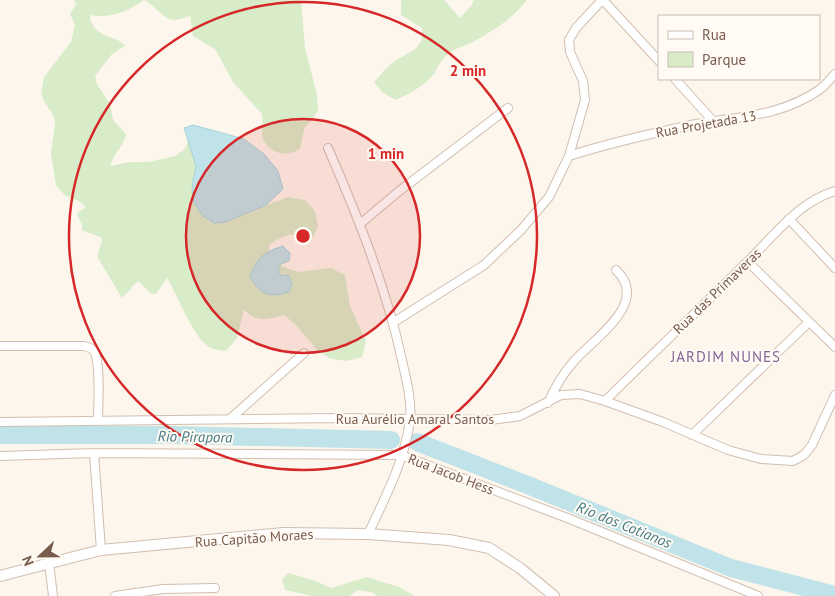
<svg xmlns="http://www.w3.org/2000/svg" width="835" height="596" font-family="'PT Sans',sans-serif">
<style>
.green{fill:#d8ecc9}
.water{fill:#bfe3e8;stroke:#a5d3da}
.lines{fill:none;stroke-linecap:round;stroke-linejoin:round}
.river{stroke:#bfe3e8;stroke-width:18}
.minor-casing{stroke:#d1beb0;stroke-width:10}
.tertiary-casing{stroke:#d1beb0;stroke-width:12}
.minor{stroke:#fff;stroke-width:8}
.tertiary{stroke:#fff;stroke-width:10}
.ring{fill:none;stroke:#d62828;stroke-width:2.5}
.labels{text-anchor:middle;stroke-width:4;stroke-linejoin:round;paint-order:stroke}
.street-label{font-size:14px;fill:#7a5c4d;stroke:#fffaf3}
.neighbourhood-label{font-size:15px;letter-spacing:1px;fill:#846695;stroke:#fffaf3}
.water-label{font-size:15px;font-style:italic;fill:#437c86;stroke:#fffaf3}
.centre{fill:#d62828;stroke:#fffaf3;stroke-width:2.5}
.ring-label{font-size:15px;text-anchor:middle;font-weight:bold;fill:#d62828;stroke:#fffaf3;stroke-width:4;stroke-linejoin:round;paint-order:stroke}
</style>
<rect width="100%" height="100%" fill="#fdf6ec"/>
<!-- green -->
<path class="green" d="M74 0H301L305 48 317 95 318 111 304 129 300 149C297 150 293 153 289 153 278 156 263 146 262 135 262 128 263 122 262 114L233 82 215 49 193 36 190 16C185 17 180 20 174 20 165 21 154 4 144 0 129 11 110 19 91 15L90 20C92 23 94 28 97 30 105 38 118 37 125 46L112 54 95 76 97 84 110 104 113 120 126 134C123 149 112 154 111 166L129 162H149L175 156 185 149 193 130 204 189 208 221 223 222 288 197 305 200 315 211 318 226 311 241C292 232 287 233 269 245V259L284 267 298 272 331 268 345 275 350 306 366 341 362 357 347 361 331 359 318 351 296 325 284 315C267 320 256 323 244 309L237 338 226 351C222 350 215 350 211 348 195 342 177 294 167 278L156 294H152L138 281 122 298 98 258C97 250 102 246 102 238L82 230V224L77 215 79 211 85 208V206L79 201 66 196 56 186 51 154 55 123 53 115 45 103 41 94 44 77 71 42 75 25 70 14 76 5Z
M401 0H444L460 18 471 6 474 0H527C511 20 492 32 469 44 464 46 457 48 452 51 442 57 439 66 433 75 423 87 409 94 395 100L382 92 374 82C380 76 385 69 391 64 405 52 426 51 422 28L401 15Z
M288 573 315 581 331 588 367 577 399 587 415 596H378L371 592 357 590 350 596H312L285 590 282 579Z"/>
<!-- water -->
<path class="water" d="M193 125 244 139 265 155 278 171 283 189 266 205 225 222 214 223 203 216 194 203 192 187 196 166 184 128Z
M283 246 290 253 289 261 281 264 278 269 281 276 288 275 292 283 289 292C270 298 259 295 250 276 258 257 264 252 283 246Z"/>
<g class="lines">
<!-- river -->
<path class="river" d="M0 435H172L391 440
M417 442 530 486 731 568 835 595"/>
<!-- minor casing -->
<g class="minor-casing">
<path id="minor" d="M603 0 659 61
M675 79 713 121
M328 148C358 217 386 287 402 360 406 379 412 400 410 420 405 460 385 498 368 534
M569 156C609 143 649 134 691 125 736 116 778 118 819 90 825 86 830 79 835 74
M789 219 835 268
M360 224 398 192 508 108
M748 262 835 347
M394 322 484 265 521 230 549 197 569 156 585 100 583 81 570 52 569 40 576 28 602 0
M0 346H84C88 347 92 348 94 351 101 362 98 406 98 420
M605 401C652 354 700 309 747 262 774 236 798 202 835 191
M548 403C555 387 563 373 575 360 596 337 650 302 616 270
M230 419 304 353
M0 422 339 418 491 420 520 416 561 395 580 394 605 401 663 422 728 450 761 459 793 461 804 455 812 445 835 395
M692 435 809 322
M94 453 101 550
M0 456 94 453 401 455 570 519 758 596
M49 563 53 596
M115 596 163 589 215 588"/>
</g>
<!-- tertiary casing -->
<g class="tertiary-casing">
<path id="tertiary" d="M0 576 101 550 284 533 368 534 449 540 489 548 520 568 554 596"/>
</g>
<!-- minor -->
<use href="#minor" class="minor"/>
<!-- tertiary -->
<use href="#tertiary" class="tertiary"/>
</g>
<!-- distance rings -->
<circle cx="303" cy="236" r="117" fill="#d62828" fill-opacity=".12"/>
<g class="ring">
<circle cx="303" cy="236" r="117"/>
<circle cx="303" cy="236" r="234"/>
</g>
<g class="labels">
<!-- street labels -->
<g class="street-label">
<text transform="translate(706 124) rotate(-10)" y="5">Rua Projetada 13</text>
<text transform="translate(717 291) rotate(-44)" y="5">Rua das Primaveras</text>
<text x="415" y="424">Rua Aurélio Amaral Santos</text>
<text transform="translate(451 474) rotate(21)" y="5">Rua Jacob Hess</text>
<text transform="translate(254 538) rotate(-4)" y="5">Rua Capitão Moraes</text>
</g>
<!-- neighbourhood labels -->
<g class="neighbourhood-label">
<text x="726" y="362">JARDIM NUNES</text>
</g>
<!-- water labels -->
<g class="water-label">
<text transform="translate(195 437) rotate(1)" y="5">Rio Pirapora</text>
<text transform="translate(624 525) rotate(22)" y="5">Rio dos Cotianos</text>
</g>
</g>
<circle cx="303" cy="236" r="8" class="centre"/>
<g class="ring-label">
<text x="468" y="76">2 min</text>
<text x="386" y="159">1 min</text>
</g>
<!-- legend -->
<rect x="658" y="15" width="162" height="65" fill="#fffaf3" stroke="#cabbb1"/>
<rect x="668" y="31" width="25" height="8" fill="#ffffff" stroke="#cabbb1"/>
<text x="702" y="40" font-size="15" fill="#7a5c4d">Rua</text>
<rect x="668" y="52" width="25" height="15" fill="#d8ecc9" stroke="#cabbb1"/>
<text x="702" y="65" font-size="15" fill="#7a5c4d">Parque</text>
<!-- north arrow -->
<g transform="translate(40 556) rotate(248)" stroke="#fffaf3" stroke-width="4" paint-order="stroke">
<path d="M0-4L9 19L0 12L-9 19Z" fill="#7a5c4d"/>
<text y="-8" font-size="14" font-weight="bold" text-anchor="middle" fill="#7a5c4d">N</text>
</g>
</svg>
